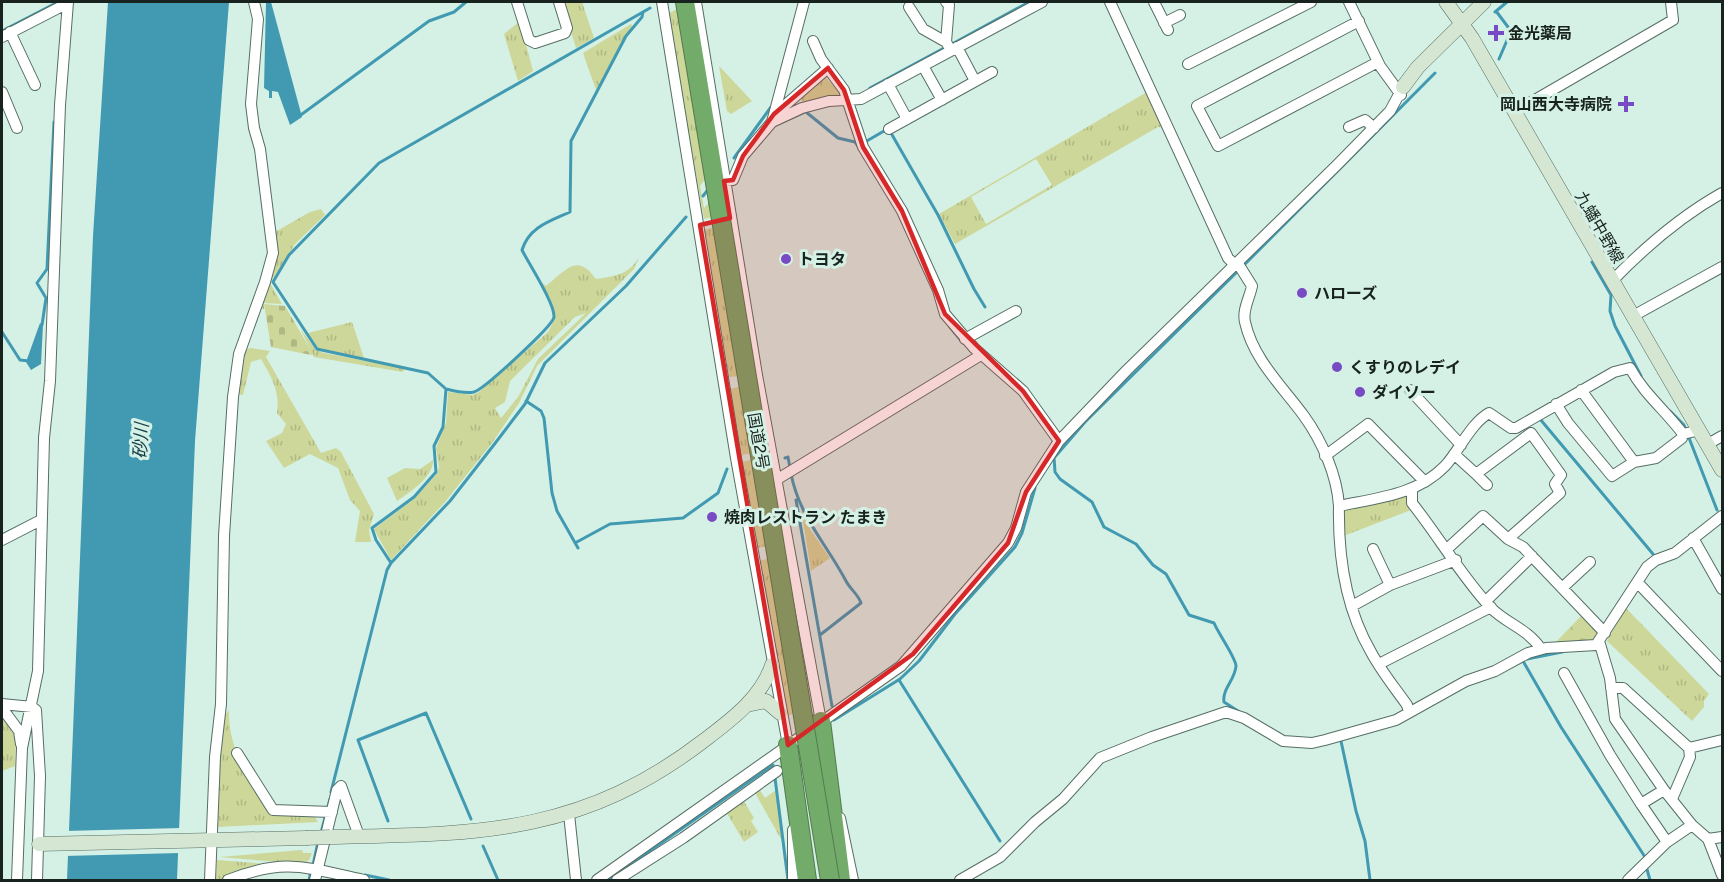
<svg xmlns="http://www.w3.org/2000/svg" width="1724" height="882" font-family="'Public Sans','Noto Sans JP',sans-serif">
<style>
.grass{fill:url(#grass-tufts);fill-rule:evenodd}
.cemetery{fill:url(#cemetery-stones)}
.park{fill:url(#park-crowns)}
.water{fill:#419ab2}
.pier{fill:#d5f1e5}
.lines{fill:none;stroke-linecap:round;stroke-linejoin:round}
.stream{stroke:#419ab2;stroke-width:3}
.street-casing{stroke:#566e64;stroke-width:12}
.secondary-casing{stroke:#566e64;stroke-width:15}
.highway-casing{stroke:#537b50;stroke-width:20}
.street{stroke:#fff;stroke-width:10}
.secondary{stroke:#d5e6d3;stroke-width:14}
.highway{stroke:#73ab6b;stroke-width:18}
.secondary-bridge-casing{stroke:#566e64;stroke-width:15;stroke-linecap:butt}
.highway-bridge-casing{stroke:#537b50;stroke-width:20;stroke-linecap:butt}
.secondary-bridge{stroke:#d5e6d3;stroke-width:14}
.highway-bridge{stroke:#73ab6b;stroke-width:18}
.marked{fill:#d62828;fill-opacity:0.2;stroke:#d62828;stroke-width:4.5;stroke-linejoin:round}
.poi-dot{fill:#784bc4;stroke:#d5f1e5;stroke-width:2}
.labels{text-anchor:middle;stroke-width:6;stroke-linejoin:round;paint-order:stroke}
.poi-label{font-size:16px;font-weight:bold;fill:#18221e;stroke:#d5f1e5;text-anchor:start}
.street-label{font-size:16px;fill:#18221e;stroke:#d5f1e5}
.water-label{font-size:18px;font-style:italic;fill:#133c47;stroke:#d5f1e5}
</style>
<defs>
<pattern id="grass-tufts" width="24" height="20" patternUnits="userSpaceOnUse" patternTransform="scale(1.5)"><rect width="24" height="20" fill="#cdd799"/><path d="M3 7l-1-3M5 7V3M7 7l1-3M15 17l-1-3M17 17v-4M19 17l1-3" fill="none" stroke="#afb883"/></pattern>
<pattern id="cemetery-stones" width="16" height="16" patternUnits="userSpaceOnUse" patternTransform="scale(1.5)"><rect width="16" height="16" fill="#cdd799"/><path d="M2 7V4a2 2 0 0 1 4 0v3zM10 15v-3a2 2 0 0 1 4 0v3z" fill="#afb883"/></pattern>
<pattern id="park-crowns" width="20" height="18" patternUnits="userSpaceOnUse" patternTransform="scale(1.5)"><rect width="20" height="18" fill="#cdd799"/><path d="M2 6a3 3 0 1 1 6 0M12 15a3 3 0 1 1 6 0" fill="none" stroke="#afb883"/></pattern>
</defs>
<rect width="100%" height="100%" fill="#d5f1e5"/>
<!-- grass -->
<path class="grass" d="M562 2H582L594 38 576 48Z
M679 8 707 177 700 186 704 208 711 201 713 217 704 219 667 14Z
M520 21 533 71 518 81 504 34Z
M631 24 632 26 596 90 583 53Z
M719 66 752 101 731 114 727 111Z
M824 76 842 95 804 104 800 98Z
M1152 89 1169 128 1158 127 955 244 939 214ZM1036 159 1052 185 986 224 971 197Z
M321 209 325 215 295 244 270 283 282 304 264 303V309L258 308 275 232 310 212Z
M716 227 741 376 729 377 704 230Z
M639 257 634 269 537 366 519 403 492 443 445 502 391 560 374 529 414 499 437 474 439 467 436 448 446 423 448 392 473 395 479 392 548 332C561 311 551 302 541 282L546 286C566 270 577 252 596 279 615 276 629 275 639 257ZM586 313 538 359 518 397 501 418 495 408 505 402 510 381 575 317Z
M352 322 364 358 318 348 308 333Z
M300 328 316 350 324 353 404 368 403 372 314 357Z
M251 348 270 351 266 357 321 453 336 448 341 452 374 514 369 530 371 542H355L360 511 350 500 338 468 310 454 284 468 266 441 282 433 286 424 277 413C280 391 272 378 261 359L251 362 243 395 236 394 244 350Z
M742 386 753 453 742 455 730 389Z
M770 455 783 543 757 548 742 462Z
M433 460C434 477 410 492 397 501L387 478 405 468 420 469Z
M1405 493 1411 510 1341 537V509Z
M801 508 811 531 830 558 811 571Z
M784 554 787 556 811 703 787 717 759 561Z
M1626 608 1709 694 1704 701V707L1692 721 1607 641Z
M229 710C228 751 249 776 270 811L313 814 318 822 217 827 222 719Z
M2 712 16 734 15 766 2 771Z
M758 787 765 798 776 790 782 841 754 791Z
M742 798 754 818 751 821 758 832 744 842 725 810Z
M302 850 303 853H312L309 860 303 864 219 857Z
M217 860 267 864 224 879H216Z"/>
<!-- cemetery -->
<path class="cemetery" d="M264 304 285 306 313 354 311 355 271 347Z"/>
<!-- park -->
<path class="park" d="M1582 615 1596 629 1598 636 1595 642 1555 643Z"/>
<!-- water -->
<path class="water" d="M108 2H229L195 441 177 880H67L93 236Z
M266 2H271L302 117 290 125 278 92 272 91V98H269V91L264 88Z
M40 323 43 325 41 364 31 370 26 362Z"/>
<!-- pier -->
<path class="pier" d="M181 828 180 853 64 856 65 831Z"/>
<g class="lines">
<!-- stream -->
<path class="stream" d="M1496 11 1511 31 1499 59
M1495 12 1507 2
M2 31 58 2
M952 44 1029 2
M870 88 946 47
M806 112 838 138 855 142 858 146
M298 117 429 21 454 12 466 2
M776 125 803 113
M865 142 884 131 891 133 938 215 974 289 985 307
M734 158 771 107
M703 196 710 187
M1592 262 1611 295 1610 311 1615 326 1641 376
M1244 265 1435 73
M42 325 46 298 37 283 47 269 54 122
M950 327 963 343
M2 332 20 360 29 361
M446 389C454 391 465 394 474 392 483 390 553 326 554 317 555 304 529 264 522 250 529 227 550 221 570 212L571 141 626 36 642 17 643 12
M526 401 541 411 544 418 552 493 557 511 578 548
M1670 411 1684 425 1717 510
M1540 419 1653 554
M1054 457 1055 472 1060 479 1092 502 1104 527 1136 544 1153 565 1166 574 1189 615 1214 623C1218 633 1236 658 1236 666 1235 680 1222 689 1224 702L1238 711
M785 458 788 457 790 468
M1054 458 1085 422 1239 270
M791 474C800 518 826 543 846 581 850 589 858 594 861 603L820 635
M796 500 832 706
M575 543 610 524 683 518 718 493 727 469
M391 563 376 540 372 528 414 497 436 472 434 446 443 427 446 389 428 373 317 349 273 282 289 255 379 163 650 8
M1527 659 1562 652
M1523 661 1561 727 1645 857
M899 680 1000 841
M834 720 900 679 919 661 955 614 1015 547 1022 533 1035 488
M1341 741 1356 811 1365 841 1370 880
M775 778 788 880
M331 792 387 570 391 563 450 501 493 446 525 404 545 363 626 286 686 217
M388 821 358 740 426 713 471 819
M321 833 330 799
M483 846 498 880
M313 865 318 842
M1646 866 1650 880
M365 875 389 880
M309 880 311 871
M608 880 773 765"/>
<!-- street casing -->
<g class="street-casing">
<path id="street" d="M517 2 529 40 535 43 565 33 567 28 559 2
M662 2 736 458 788 745
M696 2 757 375 821 721
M946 2 949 5 946 42 949 47
M1110 2 1228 258 1234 264
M1154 2 1168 30
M1349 2 1380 66 1401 95
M909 7 923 29 946 42
M1359 21 1197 106 1218 146 1378 62
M1164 23 1180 15
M10 32 35 85
M2 37 68 3
M813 41 821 59 844 90 863 147 902 211 938 290 945 314 974 348 1023 391 1059 441
M957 47 975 81
M1188 64 1311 2
M923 66 942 100
M888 84 907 119
M2 92 17 128
M1514 112 1673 20 1671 2
M775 114 828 68
M772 122 804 2
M1349 127 1365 120 1374 128
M889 129 992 72
M724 181 733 180 743 156 772 122 802 108 829 101 861 99 1042 2
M1237 262 1252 286C1250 297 1242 310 1245 322 1253 359 1282 386 1304 416 1322 441 1337 475 1339 506
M1612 281C1645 247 1681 216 1722 193
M1633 316 1722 267
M965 339 1016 311
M1410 390 1461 445
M1581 390 1634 462 1656 458 1682 438 1683 434
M1556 404 1568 423 1612 476 1634 462
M1708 444 1722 436
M1454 454 1476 474 1531 433 1561 475 1555 484 1560 493 1508 539
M1325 456 1368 424 1425 482
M1476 474 1487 485
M776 480 981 355
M1412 490V503C1439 537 1462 577 1491 608 1507 624 1528 629 1541 649
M1693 538 1722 589
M2 540 41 520
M1373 549 1390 585
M1447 549 1483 516 1508 539 1523 547 1605 633
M1637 582 1722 671
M1562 588 1590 562
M1487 600 1532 556
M1352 606 1390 585 1456 560
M1599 641 1610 678 1615 719 1664 790 1692 825
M1379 664 1491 607
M1564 673 1610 755 1641 804 1664 790
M1611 688H1623L1689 748 1722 740
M2 704 32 707 36 710 40 776 37 880
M2 708 19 731 21 744
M1409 712 1407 705C1395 688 1381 671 1371 652 1346 609 1338 555 1339 506 1377 498 1417 495 1445 466 1459 451 1471 423 1489 413L1511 428H1516L1614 372 1630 368C1644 394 1666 411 1683 434L1700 430
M237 753 273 810 332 812
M1672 799 1690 757 1689 748
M1641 804 1667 842
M569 814 576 880
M840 818 853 880
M1708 839 1722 875
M17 880 22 748 38 671 44 438 50 381 60 105 68 2
M210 880 215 757 221 704 224 536 233 397 239 354 265 282 273 253 260 149 254 128 251 104 258 19 254 2
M228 880C286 857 307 868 364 880
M315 880 337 790 341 786 359 836
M597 880 901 666 1008 543 1016 528 1026 492 1059 441 1127 370 1336 166 1390 111 1403 87
M617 880 683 838 777 771
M793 880V830
M960 880 1000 857 1035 822 1063 799 1100 758 1152 737 1226 712 1244 718 1283 741 1312 743 1325 740 1396 720 1466 681 1495 671 1528 653 1546 648 1596 645 1647 567 1656 560 1675 553 1722 516
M1628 880 1667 842 1692 825 1708 839 1722 837"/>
</g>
<!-- secondary casing -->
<g class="secondary-casing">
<path id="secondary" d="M1446 2 1472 38 1722 470
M1403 87 1418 67 1484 2
M747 705 766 701 780 713
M330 837C479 834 582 835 706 739 731 720 762 697 772 665
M39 844 306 838"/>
</g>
<!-- highway casing -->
<g class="highway-casing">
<path id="highway" d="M685 2 718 201
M821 721 841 880
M788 745 807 880"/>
</g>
<!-- street -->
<use href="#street" class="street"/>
<!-- secondary -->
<use href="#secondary" class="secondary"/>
<!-- highway -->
<use href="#highway" class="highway"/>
<!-- secondary-bridge casing -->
<g class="secondary-bridge-casing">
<path id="secondary-bridge" d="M306 838 330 837"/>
</g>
<!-- highway-bridge casing -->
<g class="highway-bridge-casing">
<path id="highway-bridge" d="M718 201 830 880"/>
</g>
<!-- secondary-bridge -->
<use href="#secondary-bridge" class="secondary-bridge"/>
<!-- highway-bridge -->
<use href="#highway-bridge" class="highway-bridge"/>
</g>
<!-- marked area -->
<path class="marked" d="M828 68 844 90 863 147 902 211 945 314 1023 391 1059 441 1026 492 1008 543 913 654 788 745 700 225 730 218 724 181 733 180 743 156 774 114Z"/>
<!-- markers -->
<g class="poi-dot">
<path d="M1493 24h6v6h6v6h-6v6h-6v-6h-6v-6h6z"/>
<path d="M1623 95h6v6h6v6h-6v6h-6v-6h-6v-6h6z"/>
<circle cx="786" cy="259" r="6"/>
<circle cx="1302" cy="293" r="6"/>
<circle cx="1337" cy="367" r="6"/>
<circle cx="1360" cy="392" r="6"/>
<circle cx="712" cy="517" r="6"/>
</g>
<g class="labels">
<!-- poi labels -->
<g class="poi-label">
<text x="1508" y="39">金光薬局</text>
<text x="1612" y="110" text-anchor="end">岡山西大寺病院</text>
<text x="798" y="265">トヨタ</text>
<text x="1314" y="299">ハローズ</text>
<text x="1349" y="373">くすりのレデイ</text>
<text x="1372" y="398">ダイソー</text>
<text x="724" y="523">焼肉レストラン たまき</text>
</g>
<!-- street labels -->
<g class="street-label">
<text transform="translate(1600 227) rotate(60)" y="6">九蟠中野線</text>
<text transform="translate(759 441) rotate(80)" y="6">国道2号</text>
</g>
<!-- water labels -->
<g class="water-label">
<text transform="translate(141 441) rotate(-87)" y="6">砂川</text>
</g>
</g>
<!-- border -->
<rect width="1724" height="882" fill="none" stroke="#18221e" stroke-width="6"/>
</svg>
